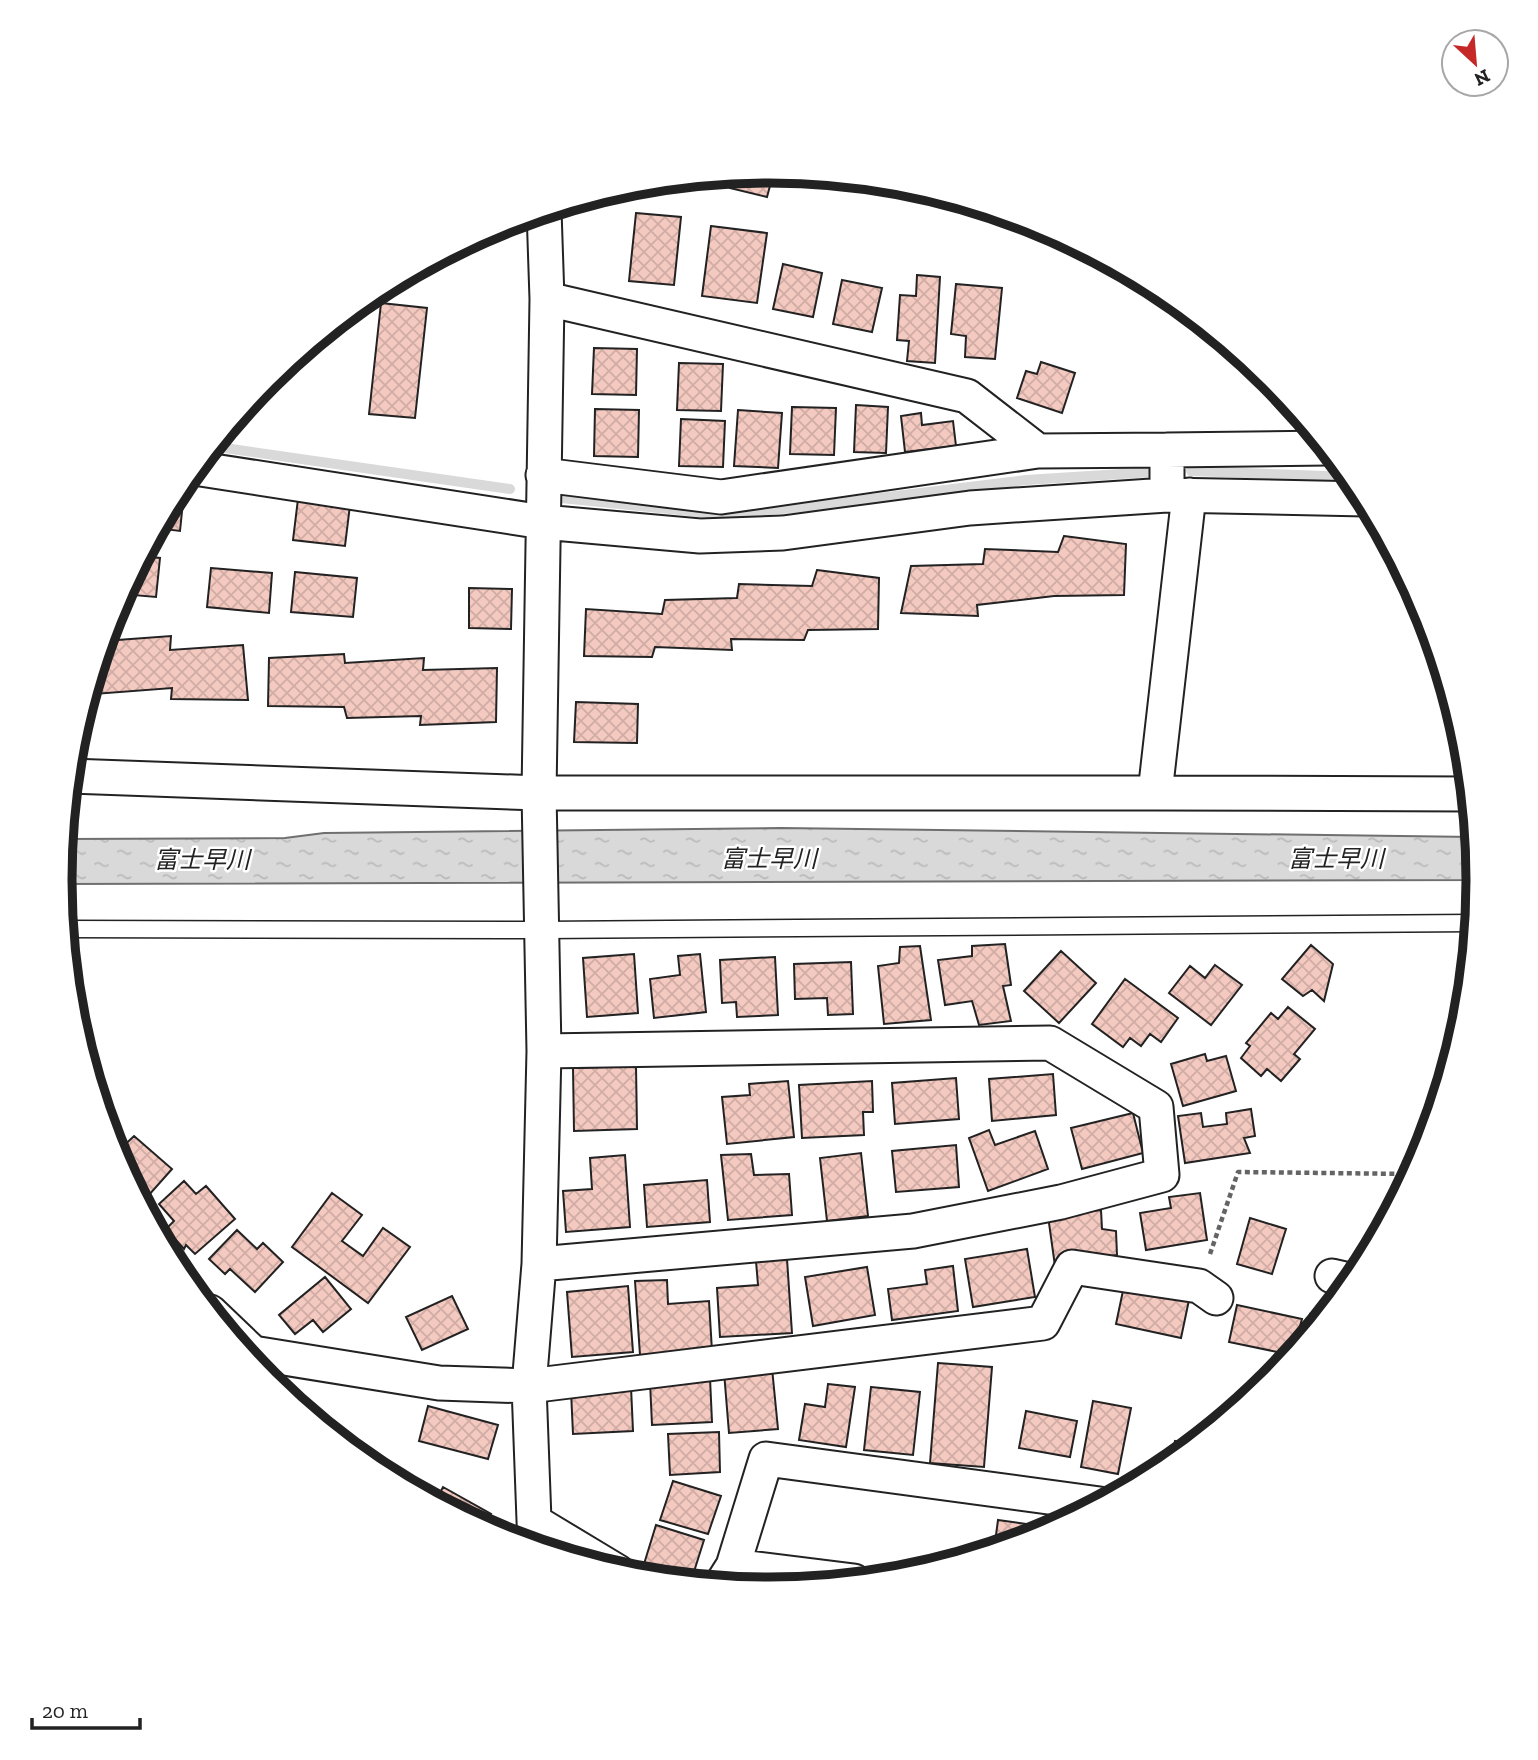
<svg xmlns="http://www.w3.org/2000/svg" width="1538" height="1760" font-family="'Zilla Slab','Noto Sans JP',serif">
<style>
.water{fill:url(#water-ripples);stroke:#6f6f6f;stroke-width:2}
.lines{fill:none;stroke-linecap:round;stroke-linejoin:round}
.stream{stroke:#d9d9d9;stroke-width:10}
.building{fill:url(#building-cross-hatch);stroke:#222;stroke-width:2}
.service-casing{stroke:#222;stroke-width:19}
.minor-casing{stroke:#222;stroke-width:37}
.path{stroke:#646464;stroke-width:4.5;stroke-dasharray:5 3.5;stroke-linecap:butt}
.service{stroke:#fff;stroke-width:16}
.minor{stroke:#fff;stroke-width:33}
.labels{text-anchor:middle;stroke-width:5;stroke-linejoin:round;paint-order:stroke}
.water-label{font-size:24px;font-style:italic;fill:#222;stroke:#fff}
.rim{fill:none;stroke:#222;stroke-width:9}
</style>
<defs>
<pattern id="water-ripples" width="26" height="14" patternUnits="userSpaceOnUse" patternTransform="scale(1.75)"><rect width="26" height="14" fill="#d9d9d9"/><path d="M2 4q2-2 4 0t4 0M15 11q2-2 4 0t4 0" fill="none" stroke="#bababa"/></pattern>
<pattern id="building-cross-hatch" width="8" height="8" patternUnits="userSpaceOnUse" patternTransform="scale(1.75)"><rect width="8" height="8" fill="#f3c9c0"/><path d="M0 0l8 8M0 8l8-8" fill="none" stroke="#d0aca5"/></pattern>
</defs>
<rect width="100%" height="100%" fill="#fff"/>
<!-- water -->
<path class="water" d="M781 828 1474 837 1478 880 60 884V880L64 839 285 838 324 833Z"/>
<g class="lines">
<!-- stream -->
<path class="stream" d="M211 446 510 489
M1191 471 1352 477
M561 498 718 514 806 507 1026 480 1153 472"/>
</g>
<!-- building -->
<path class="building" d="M774 171 767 197 730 188 734 174Z
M636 213 681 217 674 285 629 281Z
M711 226 767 233 757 303 702 296Z
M783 264 822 273 813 317 773 309Z
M917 275 940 277 935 363 907 361 909 341 897 340 900 295 916 296Z
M842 280 882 288 872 332 833 324Z
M956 284 1002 288 995 359 965 357 966 336 951 334Z
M381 303 427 308 415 418 369 414Z
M594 348 637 349 636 395 592 394Z
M1041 362 1075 373 1062 413 1017 398 1026 371 1037 374Z
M679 363 723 364 721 411 677 410Z
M856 405 888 407 886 453 854 452Z
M792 407 836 408 834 455 790 454Z
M595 409 639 410 638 457 594 456Z
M738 410 782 413 778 468 734 466Z
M921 413 922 425 953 421 956 446 905 452 901 416Z
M681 419 725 421 723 467 679 466Z
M176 491 184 492 180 531 156 528Z
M298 499 350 505 345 546 293 540Z
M1064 536 1126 544 1124 595 1054 596 977 605 978 616 901 613 911 566 983 564 985 549 1058 552Z
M141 556 160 558 156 597 121 594Z
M211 568 272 573 269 613 207 607Z
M817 570 879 578 878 629 808 630 804 640 731 639 732 650 655 647 652 657 584 656 586 609 662 614 665 600 737 598 739 584 812 586Z
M295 572 357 578 353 617 291 612Z
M469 588 512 589 511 629 469 628Z
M171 636 170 650 243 645 248 700 171 699 172 688 94 694 91 683 104 641Z
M344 654 345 663 424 658 423 670 497 668 496 722 420 725 421 716 347 718 344 707 268 706 269 658Z
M576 702 638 704 637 743 574 742Z
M1005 944 1011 985 1003 986 1011 1021 979 1025 972 1001 945 1005 938 960 972 956V946Z
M1311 945 1333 964 1324 1001 1312 990 1303 996 1282 979Z
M920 946 931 1020 884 1024 878 966 899 963 900 947Z
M1061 951 1096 983 1059 1023 1024 991Z
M634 954 638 1013 587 1017 583 958Z
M700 954 706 1012 654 1018 650 979 680 975 678 956Z
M775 957 778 1015 737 1017 736 1002 722 1003 720 960Z
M851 962 853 1014 828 1015 827 998 795 999 794 964Z
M1215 965 1242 985 1211 1025 1169 993 1190 966 1205 978Z
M1125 979 1178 1018 1161 1042 1150 1034 1141 1046 1130 1038 1123 1047 1092 1024Z
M1288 1007 1315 1029 1294 1054 1300 1059 1281 1081 1267 1069 1261 1076 1241 1058 1250 1046 1246 1043 1271 1013 1278 1019Z
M1205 1054 1207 1061 1226 1056 1236 1091 1183 1106 1171 1064Z
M636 1066 637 1129 574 1131 573 1068Z
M1053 1074 1056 1115 992 1121 989 1079Z
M956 1078 959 1119 895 1124 892 1083Z
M788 1081 794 1137 727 1144 722 1097 750 1095 749 1084Z
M872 1081 873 1112H863L864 1135 802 1138 799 1085Z
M1251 1109 1255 1136 1244 1138 1250 1153 1185 1163 1178 1116 1201 1113 1203 1127 1227 1124 1226 1113Z
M1133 1113 1143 1153 1082 1169 1071 1128Z
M989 1130 995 1145 1035 1131 1048 1169 988 1191 969 1138Z
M134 1136 172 1169 149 1195 137 1186 134 1189 115 1154Z
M956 1145 959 1187 896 1192 892 1151Z
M861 1153 868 1216 827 1221 820 1158Z
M751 1154 754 1175 789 1174 792 1215 728 1220 721 1155Z
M625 1155 630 1227 566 1232 563 1191 592 1189 590 1158Z
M707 1180 710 1222 647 1227 644 1185Z
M184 1181 196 1194 206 1186 235 1219 195 1254 186 1245 184 1249 166 1229 174 1221 159 1204Z
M332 1193 362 1215 342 1241 363 1256 383 1228 410 1247 368 1303 292 1247Z
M1200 1193 1207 1240 1146 1250 1140 1213 1171 1208 1169 1197Z
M1101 1210 1102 1229 1116 1231 1117 1255 1055 1266 1048 1216Z
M1250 1218 1286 1229 1272 1274 1237 1264Z
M237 1230 257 1249 263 1243 283 1262 255 1292 230 1269 225 1274 209 1259Z
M1027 1249 1035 1297 973 1307 965 1259Z
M787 1259 792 1333 720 1337 717 1288 758 1285 756 1261Z
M953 1266 958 1311 892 1320 888 1289 927 1284 925 1270Z
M867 1267 875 1315 813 1326 805 1277Z
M325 1277 351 1309 323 1332 313 1320 295 1334 279 1315Z
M667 1280 668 1304 709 1301 712 1351 640 1355 635 1281Z
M628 1286 633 1352 572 1357 567 1292Z
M1124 1286 1189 1300 1181 1338 1116 1324Z
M452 1296 468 1329 422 1350 406 1317Z
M1237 1305 1302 1319 1292 1355 1229 1342Z
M1310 1314 1323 1318 1303 1342Z
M938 1363 992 1367 984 1467 930 1463Z
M772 1368 778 1429 729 1433 724 1372Z
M710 1378 712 1422 652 1425 650 1382Z
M828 1384 855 1387 846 1447 799 1440 805 1404 825 1407Z
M631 1387 633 1431 573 1434 571 1391Z
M871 1387 920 1392 913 1455 864 1450Z
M1093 1401 1131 1408 1118 1474 1081 1467Z
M428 1406 498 1425 488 1459 419 1441Z
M1026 1411 1077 1421 1070 1457 1019 1448Z
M719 1432 720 1472 670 1475 668 1434Z
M1175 1441 1195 1444 1171 1463Z
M673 1481 721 1496 708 1534 660 1520Z
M443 1487 491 1514 483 1528 435 1502Z
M998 1520 1054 1528 994 1550Z
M656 1525 704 1540 692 1578 644 1564Z"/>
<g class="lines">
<!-- service casing -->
<g class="service-casing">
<path id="service" d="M64 929 543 930 1474 923"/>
</g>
<!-- minor casing -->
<g class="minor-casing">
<path id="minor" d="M547 299 967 396 1038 451 1167 450V495
M1167 450 1328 448
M194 468 543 522 700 536 783 533 970 508 1167 495 1366 499
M543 475 721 497 1038 451
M70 776 539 793H1155L1189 495
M1155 793 1470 794
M539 1264 913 1231 1061 1202 1162 1175 1156 1107 1050 1043 544 1051
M1332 1276 1354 1281
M210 1312 253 1353 439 1383 529 1386 1043 1323 1072 1267 1199 1286 1216 1298
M535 1522 618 1572
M535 1547 529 1386 539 1264 544 1051 539 793 547 299 544 210
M733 1566 854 1581
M721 1585 733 1566 766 1459 1100 1504"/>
</g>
<!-- path -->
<path class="path" d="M1210 1254 1238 1172 1413 1174"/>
<!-- service -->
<use href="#service" class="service"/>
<!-- minor -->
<use href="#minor" class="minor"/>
</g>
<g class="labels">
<!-- water labels -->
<g class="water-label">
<text x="769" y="867">富士早川</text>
<text x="1336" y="867">富士早川</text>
<text x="202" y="868">富士早川</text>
</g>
</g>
<!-- crop -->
<path d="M0 0H1538V1760H0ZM72 880a697 697 0 1 1 1394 0a697 697 0 1 1-1394 0Z" fill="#fff" fill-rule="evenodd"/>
<path class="rim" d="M72 880a697 697 0 1 1 1394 0a697 697 0 1 1-1394 0Z"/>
<!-- north arrow -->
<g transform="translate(1475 63) rotate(154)"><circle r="33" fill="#ffffff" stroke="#a7a7a7" stroke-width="2"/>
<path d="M0-5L12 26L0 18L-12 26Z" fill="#c62828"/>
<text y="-10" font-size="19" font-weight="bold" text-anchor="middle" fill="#222222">N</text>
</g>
<!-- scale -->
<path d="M32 1718v10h108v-10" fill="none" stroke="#222222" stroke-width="3.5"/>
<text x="42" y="1718" font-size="21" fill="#222222" stroke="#ffffff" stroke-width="5" paint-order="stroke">20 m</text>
</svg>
